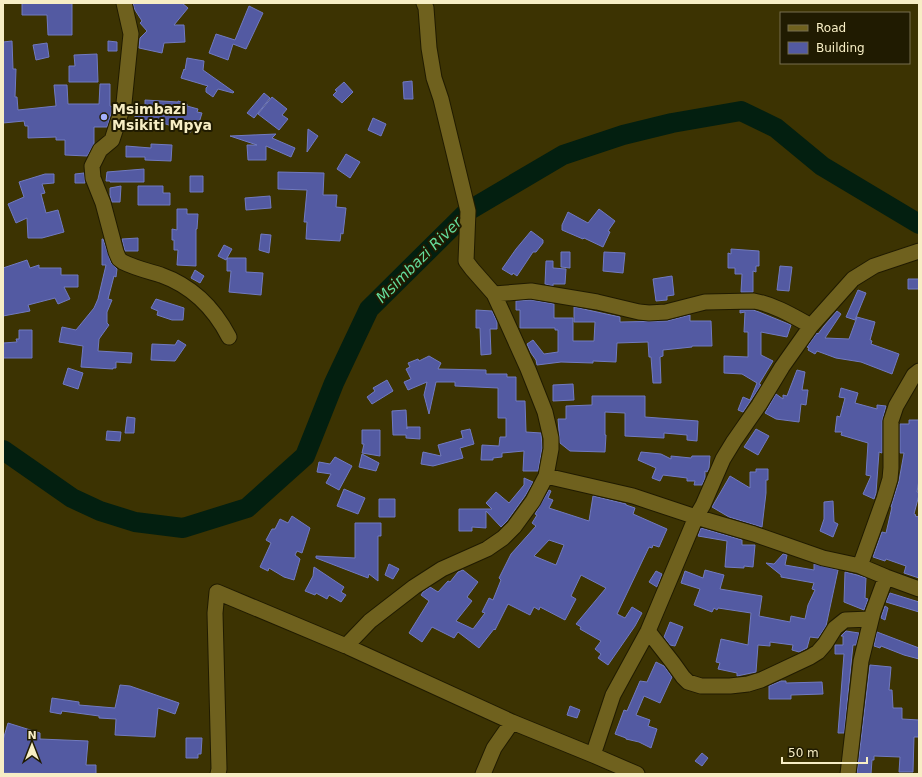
<svg xmlns="http://www.w3.org/2000/svg" width="922" height="777" font-family="'DejaVu Sans',sans-serif">
<style>
.lines{fill:none;stroke-linecap:round;stroke-linejoin:round}
.river{stroke:#031f10;stroke-width:20}
.building{fill:#535aa2;stroke:#717ac0;fill-rule:evenodd}
.minor-casing{stroke:#201b01;stroke-width:17}
.minor{stroke:#6f611e;stroke-width:15}
.poi-dot{fill:#a6b1fc;stroke:#201b01;stroke-width:1.5}
.labels{text-anchor:middle;stroke-width:4;stroke-linejoin:round;paint-order:stroke}
.poi-label{font-size:14px;font-weight:bold;fill:#f7eec5;stroke:#201b01;text-anchor:start}
.water-label{font-size:15px;font-style:italic;fill:#64dc9c;stroke:#201b01}
</style>
<rect width="100%" height="100%" fill="#3c3302"/>
<g class="lines">
<!-- river -->
<path class="river" d="M3 450 72 498 100 511 135 522 183 528 247 508 305 456 334 383 369 309 468 211 563 155 623 135 672 123 741 111 776 128 822 166 919 224"/>
</g>
<!-- building -->
<path class="building" d="M22 3H72V35H48L47 15H22Z
M133 3H182L188 8 174 25H184L185 42 164 43 162 53 139 48 140 38 147 31 140 23 142 21 135 10Z
M249 6 263 13 246 49 233 44 228 60 209 53 216 34 235 40Z
M12 41 13 69H16L15 97H17L18 110 56 106 54 85H67L68 104H99L100 84H110V106L113 107 107 127H94V144L87 156 65 155V140H56V137L28 138V126H25L24 121 3 123V42Z
M108 41 117 42V51H108Z
M47 43 49 57 36 60 33 45Z
M97 54 98 82H69V66H75L74 55Z
M187 58 204 61 203 70 234 92 233 93 218 89 213 97 206 92V88L208 86 181 78 184 69 185 70Z
M412 81 413 99H404L403 82Z
M344 82 353 92 342 103 333 95 337 91 335 90Z
M264 93 270 98 254 118 247 113Z
M272 97 287 109 282 115 288 119 279 130 258 114Z
M145 100 178 102V101L187 104V106L198 109 197 112 202 113 198 126 193 124 191 132 153 120V125H135V116H145Z
M373 118 386 124 381 136 368 130Z
M308 129 318 136 307 152Z
M276 134 272 138 295 148 291 157 266 146V160H248L247 145H257L230 136Z
M151 144 172 145 171 161 145 160V157H126V146L151 148Z
M346 154 360 162 350 178 337 169Z
M144 169V182H110V181H106L107 172Z
M278 172 324 173 323 195H337L336 207 346 208 343 234 341 233 340 241 306 239 307 222H304L307 190 278 189Z
M84 173 85 183H75V174Z
M45 174H54V183L42 184 45 193 41 194 46 213 58 210 64 232 42 238H28L27 218 16 223 8 204 24 197 19 182Z
M190 176H203V192H190Z
M121 186 120 202H112L110 195V188Z
M138 186H163V193H170V205H138Z
M270 196 271 208 246 210 245 198Z
M177 209H187V214H198L197 229H196V266L177 265 178 250H174V240H172V229L177 230Z
M599 209 615 221 608 231 610 232 603 247 584 238 583 239 562 230V225L568 212 588 223Z
M531 231 543 240V243L536 252H533L517 276 513 273 512 275 502 269 516 249Z
M261 234 271 235 269 253 259 250Z
M138 238V251H125L122 239Z
M102 239H103L111 263 117 269 116 277 114 276 108 299 112 300 107 312V323L109 325 99 339 98 351 132 353 131 363 116 362V368H113V369L81 367 83 346 59 342 62 327 76 330 94 308 98 299 106 265H102Z
M224 245 232 249 227 258H246V272L263 273 261 295 229 292 231 271H227V258L226 260 218 256Z
M731 249 759 251V266H756V272L753 271V292H741L742 274H735V268H728V253L731 254Z
M561 252H570V268L561 267Z
M604 252 625 253 623 273 603 271Z
M27 260 30 268 39 265V268H61V275H78V287H64L70 299 58 304 55 298 28 305 30 311 3 316V268Z
M546 261H553V268L566 269 565 284H553V286L545 284Z
M780 266 792 267 789 291 777 290Z
M195 270 204 276 200 283 191 278Z
M672 276 674 295 667 296V300L656 301 653 279Z
M908 279H919V289H908Z
M858 290 866 293 855 320 846 317Z
M156 299 184 308 183 320H172L157 315 158 311 151 308Z
M531 300 554 304V318H573V341H594L595 322H574V307L620 317V322L667 321 690 315V321H711L712 346H692V347L663 350V356L660 357 661 383H653L651 357H649L648 342 617 343 616 362 593 361V363L561 362 537 365 536 360 531 353 527 344 533 340 544 354 558 352V330H555V328H520V310H516V301Z
M476 310 492 311 497 322V329H490L491 354 481 355 480 328H476Z
M740 310H753L759 312 791 325 787 337 761 332V355L773 361 759 384 761 385 743 412 738 410 743 397 750 400 757 383 742 374 724 373V356L748 357V332H744L745 312 740 313Z
M837 311 841 314 825 338 849 339 857 317 875 322 870 340 872 341 871 344 899 354 892 374 861 362 836 358 817 351 815 354 808 350 809 348 807 347 817 333 818 334 824 326Z
M19 330H32V358H3V343L17 342 16 339H19Z
M178 340 186 345 175 361 151 360 152 344 175 345Z
M429 356 441 363 438 369 486 370V374H507V377H516V401H525L526 432 541 433 542 448 538 471H523L524 451 502 453V457L493 458V460H481L482 445 499 446 500 437H506V418H498V388L455 386V382H436L429 414 424 395 427 382 408 390 404 382 411 379 406 369 410 367 408 363 418 359 419 361Z
M68 368 83 373 78 389 63 384Z
M797 370 805 372 802 390H808L806 405 801 404 799 422 776 419 765 413 776 394 783 399V395L787 396Z
M387 380 393 391 372 404 367 397 375 391 373 388Z
M573 384 574 400 553 401V385Z
M841 388 858 393 855 403 877 409V405L886 406 882 421V453L879 452 876 493 874 499 863 494 871 476 866 475 868 443 841 435 842 432H835L837 416 840 417 845 398 839 397Z
M592 396H645V417L698 421 697 441 687 440V435L664 433V438L625 436V413L605 412V435H606L605 452 570 451 560 443 558 419H566V406L592 405Z
M406 410 407 429V427H420V439L406 438V435H393L392 411Z
M127 417 135 418 134 433H125Z
M909 420H919V480L917 492H919V495L914 514 916 515 915 516 919 517V578L904 573 906 566 886 559 885 561 873 557 882 532 886 533 892 507H891L899 481 904 453H900V424H909Z
M470 429 474 444 460 448 463 458 433 466 421 464 423 452 441 456 438 445 463 438 461 431Z
M756 429 769 436 758 455 744 447Z
M362 430H380V456L362 453 364 444H362Z
M107 431 121 432 120 441 106 440Z
M641 452 661 454 671 459V456L691 458 692 456H710L709 468 707 472 705 471V478L702 485H694L695 481H687V478L663 475 660 481 652 478 656 468 638 460Z
M362 454 379 463 376 471 359 467Z
M335 457 352 466 339 490 326 483 331 474 317 472 319 462 330 464Z
M756 469H768V480H766V493L762 527 729 517 712 507 730 476 750 488V472H756Z
M524 478 533 482 525 496 507 521 501 527 486 511V528L472 527V531H459V509H492L486 503 496 492 509 503 524 485Z
M344 489 365 498 358 514 337 506Z
M549 490 551 491 548 498 553 500 549 508 589 521 593 496 626 504V505L635 508 633 514 667 529 659 547 653 545 652 548 649 547 617 614 625 618 632 607 642 613 635 626 608 665 598 658 601 654 595 649 601 641 580 629 581 627 576 624 606 588 581 575 571 596 576 599 565 620 540 607 539 610 534 607 530 615 508 604 495 630 494 629 479 648 458 632 454 638 432 627 422 642 409 633 429 601 421 595 423 592 430 587 438 592 448 581 450 582 458 572 463 570 478 582 467 597 472 601 456 621 473 629 485 613 482 612 489 598 493 600 501 580 499 578 511 554 536 526 532 523 537 515 535 514ZM549 540 564 545 556 565 534 556Z
M379 499H395V517H379Z
M833 501 834 522 838 524 833 537 820 531 824 519V502Z
M292 516 310 528 302 553 297 551 295 555 300 559 294 580 284 577 269 568 268 571 260 567 271 543 266 540 272 529H275L280 519 288 523Z
M355 523H381V536H378V581L369 574 368 578 316 558V556L355 558Z
M701 528 742 540V545H755L753 567 744 566V568L725 567 727 541 698 536Z
M783 554 787 555 785 565 814 570V564L838 570 826 626 818 638 810 637 807 648 799 652 792 650 793 645 770 642V646L758 645 756 672 737 676V673L718 669 720 663 716 662 721 639 748 645 751 613 718 608 717 610 714 608 712 612 694 605 700 589 681 583 685 571 703 578 705 570 724 575 720 589 762 596 759 616 790 622 791 616 805 619 808 605 815 590 812 589 814 583 781 577V575L766 563 774 564Z
M389 564 399 569 393 579 385 575Z
M314 567 344 587 341 592 346 595 341 602 329 595 327 599 316 593 315 595 305 591 313 576Z
M656 571 662 574 657 587 649 582Z
M845 572 857 575 866 578 865 598 868 599 864 610 844 602Z
M890 593 919 602V612L886 602Z
M885 606 888 608 885 620 881 618Z
M670 622 683 627 675 646 670 645 664 637Z
M846 631 859 633 856 645H853L844 733H838L844 654H835V645H843V636H841Z
M877 632 919 648V659L904 655 881 646 880 648 874 646Z
M656 662 664 666 672 677 660 703 644 696 636 715 650 720 648 726 657 729 651 748 639 742 626 739V738L615 734 624 710 627 711 640 681 647 682Z
M870 665 891 667 889 690H892L893 708H902V719L919 720V737H914L913 772H899L900 757 874 756V760H872L871 774H857Z
M781 681H786V683L822 682 823 694 791 695V699H769V686Z
M120 685 130 686 179 703 175 714 158 708 155 737 115 735 116 719 99 718V716L62 711 61 714 50 712 52 698 79 702V705L115 708Z
M570 706 580 710 577 718 567 715Z
M8 723 40 733V739L88 741 86 765H96V774L3 773V740Z
M186 738H202L201 754H198V758H186Z
M702 753 708 758 702 766 695 761Z"/>
<g class="lines">
<!-- minor casing -->
<g class="minor-casing">
<path id="minor" d="M124 3 131 34 124 103 112 140 100 150 92 166 93 178 103 203 116 252 119 259 123 262C135 268 148 271 161 275 192 286 214 308 229 337
M494 294 531 291 597 302 639 312 649 313 666 312 705 302 754 301C775 305 793 316 811 326
M546 476 633 496 696 517 754 534 823 558 860 566 886 577 919 589
M860 566 884 499 890 479 891 468V421L896 406 914 375 919 371
M648 631 673 663 683 677 688 682 701 686H730L748 684 761 680 810 657 818 652 825 644 835 628 845 620 871 619
M346 646 370 621 414 587 442 569 487 549 503 538 514 527 533 501 546 476 551 449V438L545 412 528 369 505 318 494 294 472 269 466 261 468 211 441 99 434 78 429 48 426 8 424 3
M593 755 613 695 648 631 696 517 703 505 723 459 734 441 759 405 782 367 811 326 853 279 874 266 919 251
M218 774 219 769 215 613 217 592 346 646 512 722 593 755 637 774
M483 774 494 748 512 722
M848 774 861 661 873 612 886 577"/>
</g>
<!-- minor -->
<use href="#minor" class="minor"/>
</g>
<!-- markers -->
<circle class="poi-dot" cx="104" cy="117" r="4"/>
<g class="labels">
<!-- poi labels -->
<g class="poi-label">
<text x="112" y="114">Msimbazi<tspan x="112" dy="16">Msikiti Mpya</tspan></text>
</g>
<!-- water labels -->
<g class="water-label">
<text transform="translate(419 260) rotate(-45)" y="5">Msimbazi River</text>
</g>
</g>
<!-- border -->
<rect width="922" height="777" fill="none" stroke="#f7eec5" stroke-width="8"/>
<!-- legend -->
<rect x="780" y="12" width="130" height="52" fill="#201b01" stroke="#766f4f"/>
<rect x="788" y="25" width="20" height="6" fill="#6f611e" stroke="#766f4f"/>
<text x="816" y="32" font-size="12" fill="#f7eec5">Road</text>
<rect x="788" y="42" width="20" height="12" fill="#535aa2" stroke="#766f4f"/>
<text x="816" y="52" font-size="12" fill="#f7eec5">Building</text>
<!-- north arrow -->
<g transform="translate(32 745)" stroke="#201b01" stroke-width="3" paint-order="stroke">
<path d="M0-3L7 15L0 10L-7 15Z" fill="#f7eec5"/>
<text y="-6" font-size="11" font-weight="bold" text-anchor="middle" fill="#f7eec5">N</text>
</g>
<!-- scale -->
<path d="M782 757v6h85v-6" fill="none" stroke="#f7eec5" stroke-width="2"/>
<text x="788" y="757" font-size="12" fill="#f7eec5" stroke="#201b01" stroke-width="3" paint-order="stroke">50 m</text>
</svg>
